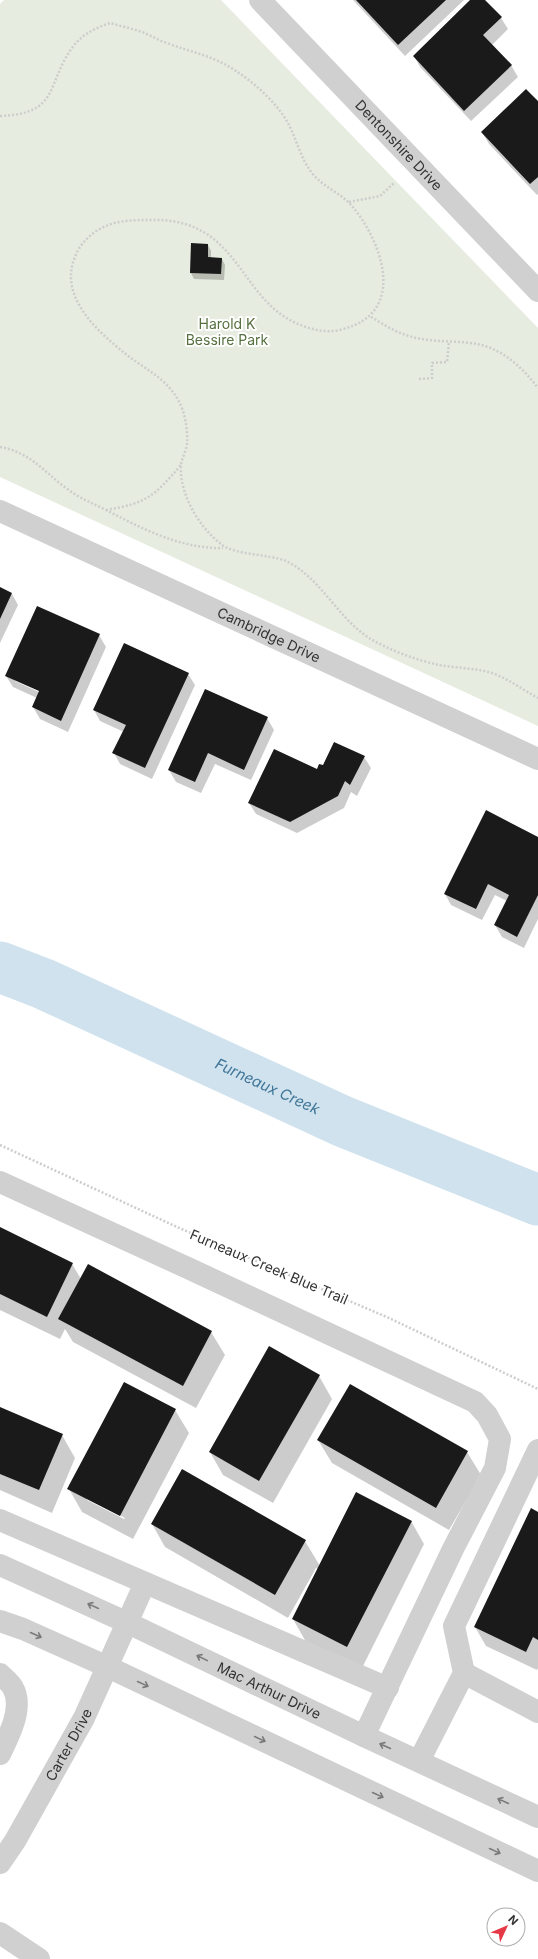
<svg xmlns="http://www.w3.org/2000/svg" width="538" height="1959" font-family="Inter,sans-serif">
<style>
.green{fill:#e6ecdf}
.shadow{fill:#0003;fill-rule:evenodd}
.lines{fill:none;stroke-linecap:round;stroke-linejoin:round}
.river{stroke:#cfe2ee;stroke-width:51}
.building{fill:#1a1a1a}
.path{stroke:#cdcdcd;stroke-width:2.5;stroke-dasharray:2 2;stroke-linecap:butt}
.minor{stroke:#d0d0d0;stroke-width:22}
.oneway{stroke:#7a7a7a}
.labels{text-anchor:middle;stroke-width:4;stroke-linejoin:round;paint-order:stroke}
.street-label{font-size:14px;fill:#333;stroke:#fff}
.park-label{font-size:14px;fill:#56703f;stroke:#fff}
.water-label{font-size:15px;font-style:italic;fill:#3f7597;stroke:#fff}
</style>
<rect width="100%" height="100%" fill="#fff"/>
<!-- green -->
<path class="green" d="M4 0H221L538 328V726L0 477V4Z"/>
<!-- shadow -->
<path class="shadow" d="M353 0H464L405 56Z
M472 0H484L501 18 508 29 492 45 511 65 518 77 471 121 420 67 414 56Z
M538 103V194L537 195 489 144 482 132Z
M208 245 211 251V258L222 259 225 265 224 280 194 279 191 273Z
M0 588 12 594 18 605 0 643Z
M99 635 106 647 68 732 40 719 33 707 37 698 13 687 6 676ZM15 679 44 692 43 694 15 681Z
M188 674 195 685 152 779 120 764 114 753 124 732 100 721 94 710Z
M267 718 274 730 251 780 215 764 201 793 176 782 169 770Z
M364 757 371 768 357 796 351 792 344 808 297 833 256 814 249 803 324 767Z
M538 838V919L524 948 502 937 495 925 507 901 495 895 482 920 451 905 445 894Z
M0 1228 72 1264 81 1279 211 1332 225 1355 196 1408 73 1342 65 1329 60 1339 0 1310Z
M319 1376 332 1399 273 1503 223 1475 210 1452Z
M0 1408 62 1435 75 1458 52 1513 0 1490Z
M175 1410 189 1433 133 1539 82 1512 69 1489ZM87 1498 125 1518 124 1519 87 1500Z
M318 1440 467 1452 481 1475 449 1530 332 1463Z
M538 1513V1668L537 1670 486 1646 475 1627Z
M411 1521 424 1544 361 1670 306 1642 293 1619 318 1569 316 1568 288 1618 165 1547 152 1524 305 1541 320 1566Z"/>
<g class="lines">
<!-- river -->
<path class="river" id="s1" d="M0 967 44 984 342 1121 538 1200"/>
</g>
<!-- building -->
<path class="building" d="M356 0H446L398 45Z
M470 0H485L502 17 483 35 512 65 464 111 413 56Z
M526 89 538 101V177L530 184 481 132Z
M191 243 208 244V257L222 258 221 274 190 273Z
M0 587 12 593 0 619Z
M37 606 100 634 61 721 32 707 39 691 5 676Z
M124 643 189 673 145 768 112 753 126 725 93 710Z
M205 689 268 717 244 770 208 753 195 782 168 770Z
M334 742 365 756 350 785 345 781 338 796 290 822 248 803 274 749 317 769 319 764 323 765Z
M486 810 538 837V895L517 937 494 925 509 895 488 884 476 909 444 894Z
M0 1227 73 1263 47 1317 0 1294Z
M88 1264 212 1331 183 1386 58 1319Z
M269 1346 320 1375 259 1481 209 1452Z
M124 1382 176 1409 120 1516 67 1489Z
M350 1384 468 1451 436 1508 317 1440Z
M0 1407 63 1434 39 1490 0 1474Z
M182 1469 306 1540 275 1595 151 1524Z
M356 1492 412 1521 347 1647 292 1619Z
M531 1508 538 1512V1640L533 1637 526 1652 474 1627Z"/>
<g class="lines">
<!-- path -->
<path class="path" d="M0 116C60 114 46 84 72 48 81 35 95 28 110 23 120 26 130 28 139 31 149 34 157 40 167 43 193 53 212 55 236 71 256 84 278 104 289 125 297 141 301 159 312 173 323 187 341 193 352 206 383 243 407 313 343 329 331 333 318 331 306 327 258 311 249 269 215 240 197 225 174 219 151 220 136 220 120 220 106 226 93 231 80 243 75 257 58 297 98 332 127 355 145 369 167 379 178 400 185 411 188 430 187 444 186 451 182 458 181 465 179 494 199 527 221 544 233 555 269 554 286 561 320 577 337 617 369 638 389 650 416 660 439 665 457 668 475 668 492 673 509 679 523 690 538 698
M349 202 380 196 394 183
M371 317C383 324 395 332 409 336 431 343 455 340 477 344 503 349 523 368 538 388
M419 379 432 378V363L447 362 449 342
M0 447C30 452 43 471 66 488 79 498 92 503 106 510 143 529 181 549 223 548
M106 510C148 503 154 496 181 465
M0 1145 177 1227 389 1318 538 1389"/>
<!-- minor -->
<g class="minor">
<path id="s2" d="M260 0 538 291"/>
<path id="s3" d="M0 511 538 759"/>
<path d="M0 1182 190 1269 475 1402 487 1415 500 1439 495 1468 453 1549 364 1736"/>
<path d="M0 1520 388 1688"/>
<path id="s4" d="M0 1565 128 1623 364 1736 538 1817"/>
<path d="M0 1621 23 1629 108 1667 538 1871"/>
<path d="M464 1673 538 1712"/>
<path d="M0 1674C4 1678 11 1683 13 1688 24 1707 9 1736 0 1754"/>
<path d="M419 1761 464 1673 454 1626 538 1450"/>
<path id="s5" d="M0 1863 15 1841 84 1718 145 1583"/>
<path d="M0 1933 39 1959"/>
</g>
</g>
<!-- one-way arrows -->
<defs><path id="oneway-shaft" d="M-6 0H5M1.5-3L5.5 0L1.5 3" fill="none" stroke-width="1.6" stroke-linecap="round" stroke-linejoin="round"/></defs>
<g class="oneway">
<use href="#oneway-shaft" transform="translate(93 1606) rotate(-155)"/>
<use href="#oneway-shaft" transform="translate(36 1635) rotate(24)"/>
<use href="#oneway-shaft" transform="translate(202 1658) rotate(-154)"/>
<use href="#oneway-shaft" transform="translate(143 1684) rotate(25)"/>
<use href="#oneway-shaft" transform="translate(260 1739) rotate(25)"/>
<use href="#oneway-shaft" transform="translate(385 1746) rotate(-156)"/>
<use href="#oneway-shaft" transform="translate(378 1795) rotate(25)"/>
<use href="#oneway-shaft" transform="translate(503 1801) rotate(-155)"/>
<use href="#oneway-shaft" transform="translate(495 1851) rotate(25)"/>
</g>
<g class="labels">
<!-- street labels -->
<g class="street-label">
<text dy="5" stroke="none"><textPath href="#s2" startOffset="201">Dentonshire Drive</textPath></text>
<text dy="5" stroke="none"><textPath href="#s3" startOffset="296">Cambridge Drive</textPath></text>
<text transform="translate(269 1267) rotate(23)" y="5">Furneaux Creek Blue Trail</text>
<text dy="5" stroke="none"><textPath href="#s4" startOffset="297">Mac Arthur Drive</textPath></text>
<text dy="5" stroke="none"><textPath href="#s5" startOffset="137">Carter Drive</textPath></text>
</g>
<!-- park labels -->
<g class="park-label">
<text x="227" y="329">Harold K<tspan x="227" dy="16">Bessire Park</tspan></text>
</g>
<!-- water labels -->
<g class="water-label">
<text dy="5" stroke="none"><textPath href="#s1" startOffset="293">Furneaux Creek</textPath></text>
</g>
</g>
<!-- north arrow -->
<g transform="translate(506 1927) rotate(46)"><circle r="19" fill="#ffffff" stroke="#adadad"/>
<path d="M0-3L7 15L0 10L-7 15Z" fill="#e63946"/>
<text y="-6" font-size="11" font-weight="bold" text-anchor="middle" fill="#333333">N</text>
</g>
</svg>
